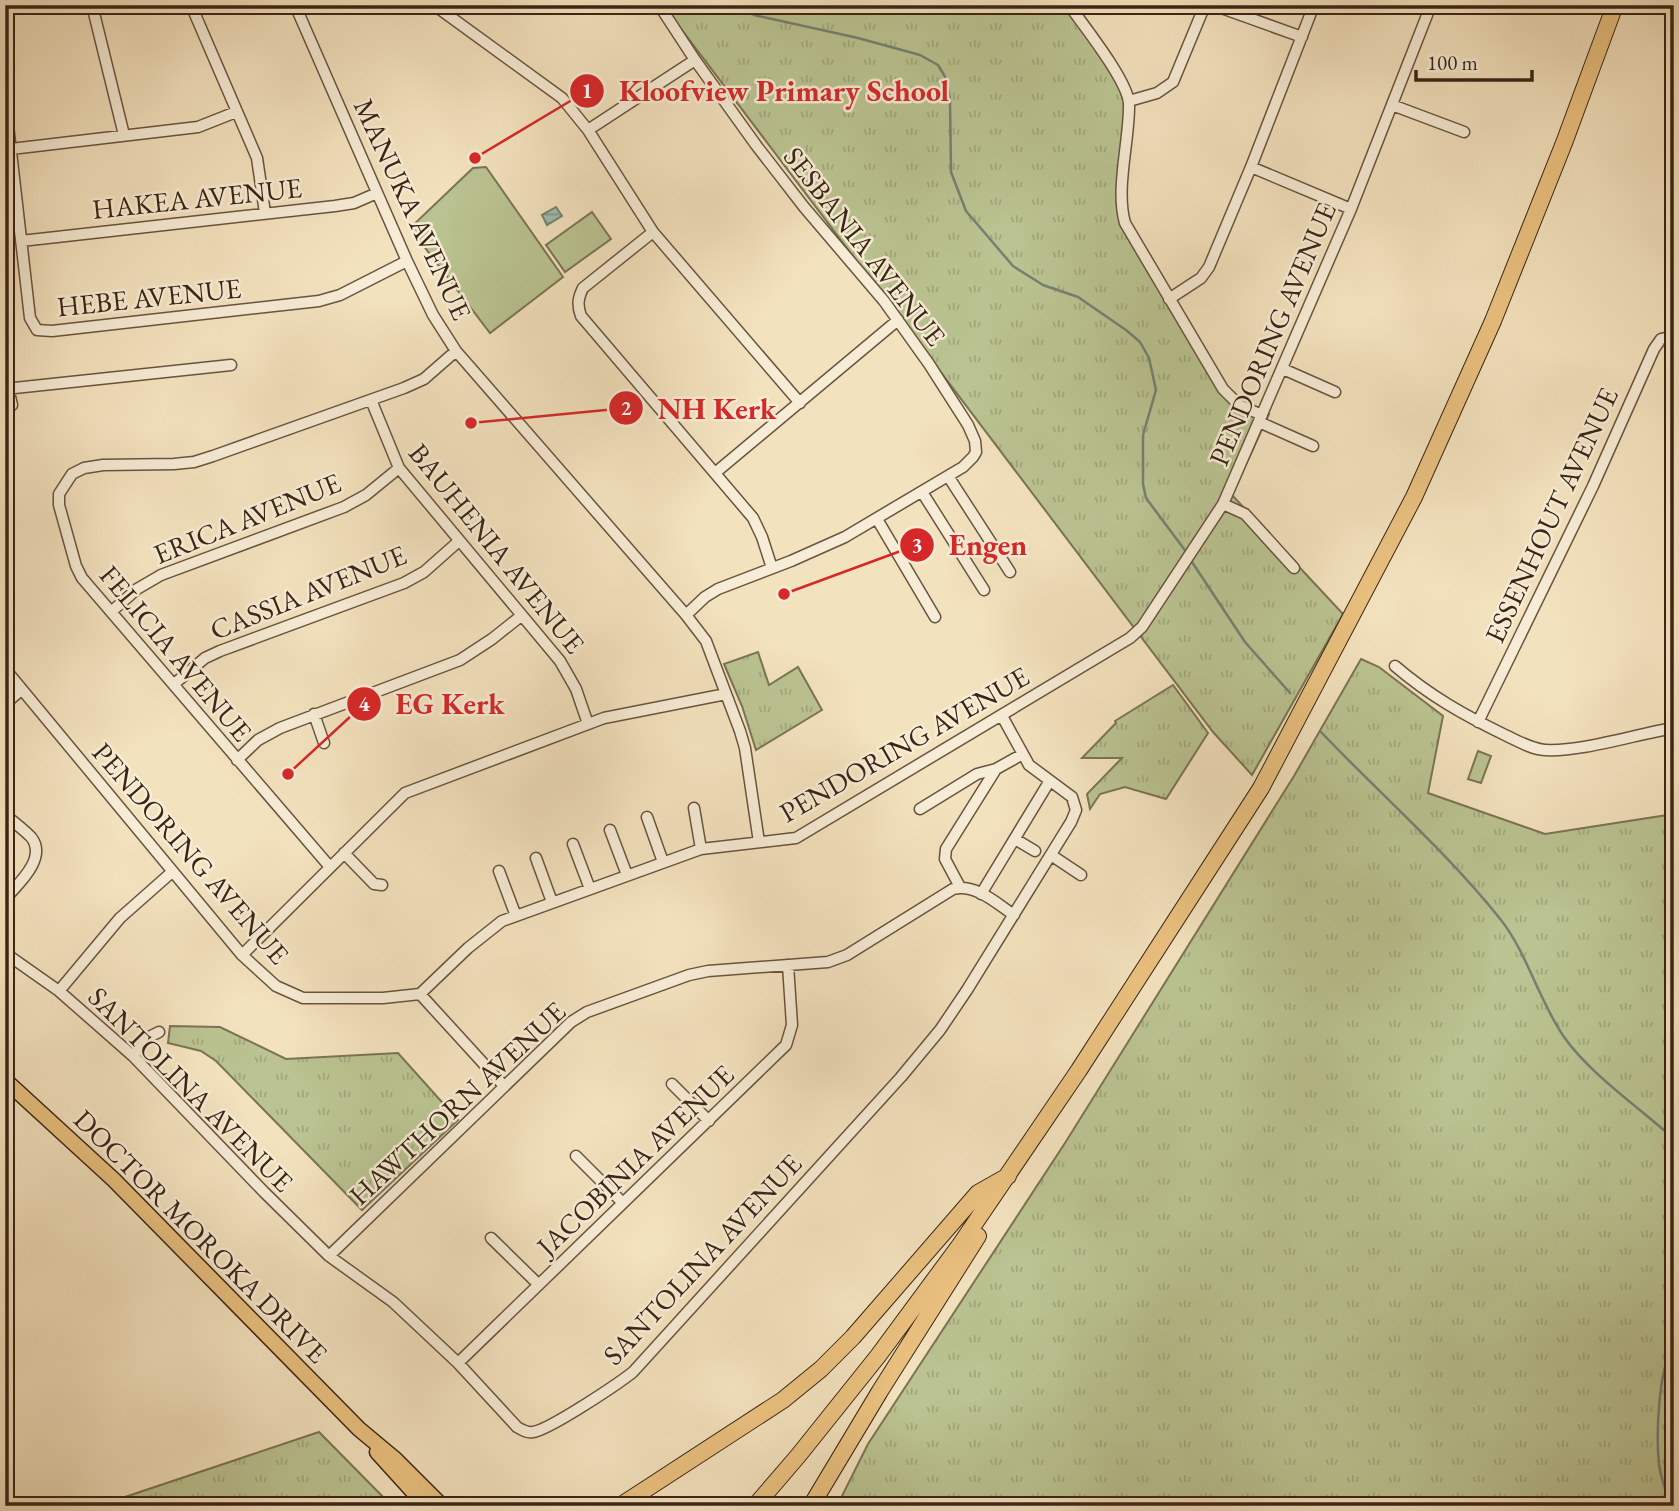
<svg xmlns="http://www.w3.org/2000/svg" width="1679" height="1511" font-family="'EB Garamond',serif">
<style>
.grass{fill:url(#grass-tufts);stroke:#7a7454;stroke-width:2}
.pitch{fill:#bac391;stroke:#7a7454;stroke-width:2}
.water{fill:url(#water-rules);stroke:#748171;stroke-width:2}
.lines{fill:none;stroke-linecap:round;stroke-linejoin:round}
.stream{stroke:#748171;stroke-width:2.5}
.minor-casing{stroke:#685440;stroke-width:13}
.major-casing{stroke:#392516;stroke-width:17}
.highway-casing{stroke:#392516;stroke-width:18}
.minor{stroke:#f7ecd5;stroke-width:10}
.major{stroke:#eac17f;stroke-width:14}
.highway{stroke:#eac17f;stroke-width:16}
.labels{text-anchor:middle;stroke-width:5;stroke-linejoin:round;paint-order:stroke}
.street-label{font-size:28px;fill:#392516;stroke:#f7ecd5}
.leader{fill:none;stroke:#d62828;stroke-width:2.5}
.callout-dot{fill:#d62828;stroke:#f7ecd5;stroke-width:2.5}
.mark-label{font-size:21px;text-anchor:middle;font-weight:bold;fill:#fff}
.callout-label{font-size:30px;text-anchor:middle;font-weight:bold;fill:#d62828;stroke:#f7ecd5;stroke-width:5;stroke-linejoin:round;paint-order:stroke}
</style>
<defs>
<pattern id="grass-tufts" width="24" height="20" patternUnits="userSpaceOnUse" patternTransform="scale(1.75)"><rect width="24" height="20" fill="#bac391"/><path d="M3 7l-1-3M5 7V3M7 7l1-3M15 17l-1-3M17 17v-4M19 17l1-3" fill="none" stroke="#a1a77c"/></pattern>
<pattern id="water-rules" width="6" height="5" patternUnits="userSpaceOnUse" patternTransform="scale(1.75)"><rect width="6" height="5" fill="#9cbeae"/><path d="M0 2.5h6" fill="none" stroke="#809a8d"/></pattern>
</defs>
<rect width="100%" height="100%" fill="#f3e2be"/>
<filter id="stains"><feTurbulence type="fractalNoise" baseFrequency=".00286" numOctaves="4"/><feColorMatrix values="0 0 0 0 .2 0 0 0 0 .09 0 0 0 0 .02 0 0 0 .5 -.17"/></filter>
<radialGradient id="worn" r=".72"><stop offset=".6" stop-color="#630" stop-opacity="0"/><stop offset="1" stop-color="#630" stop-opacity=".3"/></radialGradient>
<!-- grass -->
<path class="grass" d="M663 5H1067L1131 98 1124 218 1230 397 1269 414 1232 495 1343 614 1252 775 1213 732Z
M758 652 769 685 798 667 822 710 756 750 742 706 724 664Z
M1361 659 1379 667 1443 716 1428 793 1545 834 1674 814V1506H837L868 1444 1065 1143 1294 776Z
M1173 685 1208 733 1166 799 1125 787 1100 794 1090 809 1087 794 1122 758H1082L1116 723 1115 721Z
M170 1026 220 1027 286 1059 398 1053 458 1120 362 1210 216 1061 201 1051 168 1043Z
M319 1432 392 1506H98Z"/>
<!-- pitch -->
<path class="pitch" d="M486 167 563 277 490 333 410 228 473 168Z
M592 212 611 239 565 272 546 245Z
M1478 751 1491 756 1481 783 1468 779Z"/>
<!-- water -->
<path class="water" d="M556 207 562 216 547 225 542 215Z"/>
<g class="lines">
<!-- stream -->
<path class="stream" d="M739 5 754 15 858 38 920 55 938 65 947 80 950 100 951 172 966 211 1013 266 1043 285 1078 297 1126 330 1140 342 1149 358 1156 390 1143 435V484L1146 498 1187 553
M1190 559 1245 642 1290 693
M1320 731C1380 794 1447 852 1501 920 1527 953 1539 1001 1564 1037 1590 1074 1640 1108 1674 1139
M1671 1506C1666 1493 1661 1478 1659 1464 1656 1437 1658 1367 1674 1346"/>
<!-- minor casing -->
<g class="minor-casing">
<path id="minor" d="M92 5 124 135
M191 5 257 158 265 213
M295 5 407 261 433 315 456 351 686 615 706 641 740 731 745 748 759 842
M434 5 562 98 588 130 653 232 800 403
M659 5 695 60 756 145 804 207 884 301 929 364 968 425 975 441 976 452 973 457 963 467 845 537 791 561 718 589 705 597 686 615
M1069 5C1084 26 1127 80 1129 103 1130 139 1115 188 1125 223L1223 389 1239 405 1262 415
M1213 5 1302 37
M5 99 30 318 37 330 52 331 319 301 340 295 407 261
M1129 101 1157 93 1173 82 1205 5
M1392 105 1464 132
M588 130 695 60
M11 149 198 127 236 112
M1251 167 1351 209
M653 232 583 288C578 298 577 305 581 316L753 518 762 537 772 568
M21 241 335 206 354 203 377 193
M1169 299 1201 278 1209 267 1251 167 1314 5
M1283 369 1335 392
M8 388 12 405
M5 389 231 365
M371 400 399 468 560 661 576 689 588 724
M1259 422 1313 446
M715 473 898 320
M948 476 1010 572
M922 492 984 590
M1223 504 1245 514 1294 568
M877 519 935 617
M111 612 137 589 161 575 344 507 366 495 399 468
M1395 666C1430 696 1464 715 1505 735 1518 741 1531 749 1545 750 1582 752 1636 734 1674 728
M5 669 242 955 276 986 303 998H383L420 994 468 948 502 921 701 849 796 838 1130 638 1142 627 1223 504 1351 209 1431 5
M174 684 205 658 220 651 404 583 424 572 459 541
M5 704 21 690
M314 714 324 743
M1478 722 1593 486 1654 349 1661 339 1674 336
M237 760 258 740 280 728 460 660 492 639 521 616
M694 808 701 849
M920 809 977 774 996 769 1023 754
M5 815C14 822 23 829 31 837 48 858 18 884 5 899
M647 817 663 862
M610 830 627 875
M1015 839 1035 851
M573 844 590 889
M344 853 374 884 382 885
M1051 855 1081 875
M536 858 552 902
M330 867 82 578 76 566 59 505V494L72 474 84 468 103 465 174 464 194 462 213 456 404 388 424 379 456 351
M499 871 516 916
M960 887 945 859 946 849 996 769
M981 894 1049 782
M5 953 59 991 133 1056 264 1192 329 1256 393 1302 458 1363 517 1427C522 1430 527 1433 533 1432 549 1430 618 1384 633 1372L901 1077 940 1030 967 990 1071 822 1076 810 1072 797 1029 765 1002 716
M242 955 405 793 604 718 726 694
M59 991 120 918 172 872
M420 994 504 1086
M133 1056 149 1037 159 1032
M672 1084 709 1121
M576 1156 623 1203
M491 1238 538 1284
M329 1256 571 1022 587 1012 689 975 708 971 828 962 847 955 953 889C975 883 996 903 1014 915
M458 1363 786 1045 792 1025 788 965"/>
</g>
<!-- major casing -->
<g class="major-casing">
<path id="major" d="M5 1080 114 1180 359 1429 395 1459 442 1506
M377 1452 426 1506"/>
</g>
<!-- highway casing -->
<g class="highway-casing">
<path id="highway" d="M620 1506 783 1400 821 1369 853 1337 978 1193 1008 1176
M755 1506 798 1456 878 1356 960 1245 1079 1070 1261 788 1414 497 1493 321 1564 143 1615 5
M811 1506 880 1391 978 1236"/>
</g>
<!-- minor -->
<use href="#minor" class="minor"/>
<!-- major -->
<use href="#major" class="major"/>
<!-- highway -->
<use href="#highway" class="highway"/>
</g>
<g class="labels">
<!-- street labels -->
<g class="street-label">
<text transform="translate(197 198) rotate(-6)" y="10">HAKEA AVENUE</text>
<text transform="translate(413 209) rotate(65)" y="10">MANUKA AVENUE</text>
<text transform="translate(865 246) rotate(52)" y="10">SESBANIA AVENUE</text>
<text transform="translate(149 297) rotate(-6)" y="10">HEBE AVENUE</text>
<text transform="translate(1272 334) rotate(-67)" y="10">PENDORING AVENUE</text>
<text transform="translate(1551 515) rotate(-65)" y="10">ESSENHOUT AVENUE</text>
<text transform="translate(247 518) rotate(-22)" y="10">ERICA AVENUE</text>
<text transform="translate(497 548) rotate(51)" y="10">BAUHENIA AVENUE</text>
<text transform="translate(308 592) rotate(-22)" y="10">CASSIA AVENUE</text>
<text transform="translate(176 653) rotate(50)" y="10">FELICIA AVENUE</text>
<text transform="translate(904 744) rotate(-30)" y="10">PENDORING AVENUE</text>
<text transform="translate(191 853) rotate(49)" y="10">PENDORING AVENUE</text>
<text transform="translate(191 1089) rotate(45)" y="10">SANTOLINA AVENUE</text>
<text transform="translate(457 1103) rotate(-43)" y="10">HAWTHORN AVENUE</text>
<text transform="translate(635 1160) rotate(-44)" y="10">JACOBINIA AVENUE</text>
<text transform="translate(201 1236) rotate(45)" y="10">DOCTOR MOROKA DRIVE</text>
<text transform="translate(702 1259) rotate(-47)" y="10">SANTOLINA AVENUE</text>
</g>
</g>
<!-- callouts -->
<path class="leader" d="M475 158L587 91M471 423L626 408M784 594L917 545M288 774L364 704"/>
<g class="callout-dot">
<circle cx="475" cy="158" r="7"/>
<circle cx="471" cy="423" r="7"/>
<circle cx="784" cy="594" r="7"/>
<circle cx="288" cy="774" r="7"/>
<circle cx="587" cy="91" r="18"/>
<circle cx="626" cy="408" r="18"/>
<circle cx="917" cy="545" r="18"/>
<circle cx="364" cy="704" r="18"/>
</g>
<g class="mark-label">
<text x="587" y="98">1</text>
<text x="626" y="415">2</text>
<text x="917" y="552">3</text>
<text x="364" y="711">4</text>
</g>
<g class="callout-label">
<text x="784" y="101">Kloofview Primary School</text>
<text x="717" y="419">NH Kerk</text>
<text x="988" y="555">Engen</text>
<text x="450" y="714">EG Kerk</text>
</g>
<!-- margin -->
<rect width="1679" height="1511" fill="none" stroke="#f3e2be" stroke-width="28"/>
<rect x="7" y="7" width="1665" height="1497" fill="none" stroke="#392516" stroke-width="3.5"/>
<rect x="14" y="14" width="1651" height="1483" fill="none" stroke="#392516" stroke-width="2"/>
<!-- scale -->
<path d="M1416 70v10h116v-10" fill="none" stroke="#392516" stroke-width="3.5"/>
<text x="1427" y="70" font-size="21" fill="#392516" stroke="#f7ecd5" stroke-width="5" paint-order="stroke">100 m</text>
<rect width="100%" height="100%" filter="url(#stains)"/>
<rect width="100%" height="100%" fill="url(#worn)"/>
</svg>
